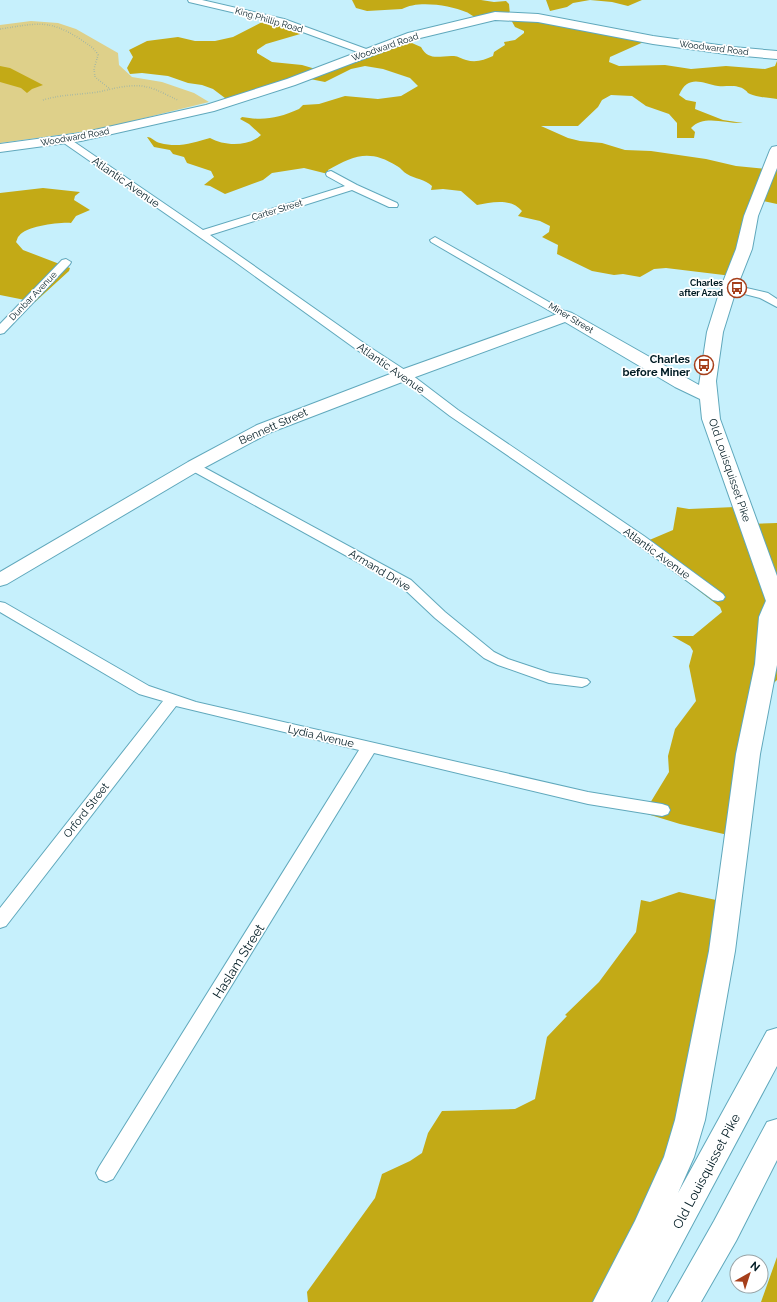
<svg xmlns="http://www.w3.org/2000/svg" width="777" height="1302" font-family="Raleway,sans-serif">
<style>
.green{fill:#ded08a}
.forest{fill:#c3aa16}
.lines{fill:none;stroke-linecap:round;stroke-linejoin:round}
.street-casing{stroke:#60a8bc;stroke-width:2}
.secondary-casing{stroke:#60a8bc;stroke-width:2}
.highway-casing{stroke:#60a8bc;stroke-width:2}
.path{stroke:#82a7b1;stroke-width:1.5;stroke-dasharray:0.5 2;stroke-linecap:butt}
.street{fill:#fff;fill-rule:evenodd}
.secondary{fill:#fff;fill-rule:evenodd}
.highway{fill:#fff;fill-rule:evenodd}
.labels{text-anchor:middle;stroke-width:3.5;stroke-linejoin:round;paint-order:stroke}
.far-street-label{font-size:9px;fill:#001b23;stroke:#fff}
.far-poi-label{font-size:9px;font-weight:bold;fill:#001b23;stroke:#fff;text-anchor:end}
.street-label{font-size:11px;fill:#001b23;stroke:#fff}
.poi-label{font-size:11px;font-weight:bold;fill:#001b23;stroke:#fff;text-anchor:end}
.near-street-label{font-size:13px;fill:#001b23;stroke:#fff}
</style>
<rect width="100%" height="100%" fill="#c6f0fc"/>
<!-- green -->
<path class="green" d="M31 21 58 23 76 29 118 53 119 65 132 77 162 82 194 93 209 102 96 130 0 143V25Z"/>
<!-- forest -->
<path class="forest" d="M352 0H481L494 2 506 1 509 4 510 15 648 40 610 57 609 62 619 66 665 65 691 69 726 66 765 69 775 66 777 61V99C770 98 756 97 750 94 747 93 748 92 745 90 737 84 727 87 718 86 702 83 688 74 679 95L686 100 696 102 695 109 723 120 743 123C726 124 704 114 691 128L695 132 694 138H677V123L669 114 646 106 632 96 611 95 602 100 598 107 578 126H541L568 138 580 141 602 143 625 150 651 151 706 159 736 166 768 169 777 151V204L759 200 732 276 666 268 654 269 640 277 623 274 614 275 592 271 557 254 558 245 542 237 549 232 550 226 540 221 518 216 522 211C511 198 492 202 477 205L461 191 443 189 431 190 432 186C425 179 415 179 407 174 403 172 401 168 397 166 370 149 354 155 328 170V174L304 168 272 173 263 180 225 194 210 186 204 185 214 177 211 171 187 163 184 157 173 154 170 150 154 147 147 137C152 137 155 142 160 143 178 148 193 143 210 138 224 146 248 147 261 135L249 124 240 119 242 117C265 121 278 118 299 109L303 105 319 104 345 96 378 99 401 96 418 86 410 78 383 69 365 66 351 69 325 82 310 79 229 101 213 89 202 85 188 83 168 76 142 73 130 74 127 68 133 57 129 50 147 41 178 37 195 41H215L233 37 268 19 307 32 266 44 257 50V53L272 62 302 65 319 70 405 40 421 47C429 62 441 55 454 56 458 56 462 59 466 60 476 63 484 60 493 56L494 52 505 45 504 42 515 40 524 33V31L515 27 510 18C502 18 487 21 479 19 474 18 470 13 466 12 450 5 417 0 402 9L367 11 356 8Z
M546 0H642L628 6 612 2 590 0 573 3 567 7 550 11Z
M0 66 10 68 43 85 32 89 27 93 21 88 0 82Z
M43 188 80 192 75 196 74 200 90 210 76 216 71 223C60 222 26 226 19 236 18 236 17 240 16 242L23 250 70 268 69 271 35 302 0 295V193Z
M677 507 689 509 735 507 743 524 777 523V680L763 693 728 835 680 824 644 813 669 772 668 756 675 729 696 701 689 666 693 651 690 646 672 636H693L722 612 720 607 646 550 640 544 673 530Z
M679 892 730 903 681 1156 609 1302H308L307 1292 375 1198 382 1174 410 1161 422 1153 428 1133 442 1111 515 1109 535 1099 547 1037 567 1016 565 1015 599 982 636 932 641 900 650 902Z
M777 1257V1302H761Z"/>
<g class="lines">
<!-- street casing -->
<g class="street-casing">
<path id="street" d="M188 0H202L284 19 369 50 370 52 369 54H363L278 23 189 2Z
M64 136 67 137 203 230 345 186 327 176 326 174 327 172 331 171 357 185 397 203 398 205 397 207H389L352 190 210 235 368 346 408 372 458 410 644 536 723 594 725 597 723 600 718 601 713 600 634 542 450 416 400 378 360 352 234 261 61 141 59 139 61 137Z
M435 237 570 314 572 316 570 318H562L431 242 430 240Z
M66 259 71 262 70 264 4 333 0 334V324L62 260Z
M729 284 768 293 777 299V307L760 298 725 289 723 287Z
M194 462 411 580 445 612 494 652 508 659 550 673 587 679 590 682 587 685 582 687 549 683 498 665 484 658 435 618 401 586 189 469 187 466 189 463Z
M0 602 5 603 149 686 196 702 588 792 662 804 668 806 670 810 668 814 662 816 588 804 374 753 113 1179 106 1182 99 1179 96 1173 99 1167 359 750 176 706 6 926 0 928V908L163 701 139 694 0 612Z"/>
</g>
<!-- secondary casing -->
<g class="secondary-casing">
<path id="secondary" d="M495 12 538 14 653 36 733 47 777 51V59L733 55 653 44 538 22 495 20 416 39 295 85 214 111 81 141 0 152V144L81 133 206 105 287 79 408 33Z
M777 146V168L758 216 752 249 737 287 723 332 716 381 720 419 777 576V610L770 608 767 604 702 419 700 399 675 387 565 322 410 379 269 433 200 470 7 584 0 586V572L188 462 257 425 398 371 560 313 566 311 572 313 699 385 707 332 721 287 736 249 744 216 770 150 772 147Z"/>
</g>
<!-- highway casing -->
<g class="highway-casing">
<path id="highway" d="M777 595V665L760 754 735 951 705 1120 694 1157 678 1193 767 1031 777 1028V1066L651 1302H593L635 1221 664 1157 675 1120 709 951 736 754 755 664 759 617 768 596Z
M777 1119V1160L736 1241 701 1302H668L714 1221 767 1122Z"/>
</g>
<!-- path -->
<path class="path" d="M0 29C35 24 48 18 80 39 87 44 94 47 98 55L94 69 95 77 110 89
M43 100C63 94 78 95 98 92 113 89 131 83 147 87 157 89 168 96 178 100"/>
<!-- street -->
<use href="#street" class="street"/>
<!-- secondary -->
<use href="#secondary" class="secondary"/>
<!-- highway -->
<use href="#highway" class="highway"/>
</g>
<!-- icons -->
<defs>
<g id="bus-ring" transform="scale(1)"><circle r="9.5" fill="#fff" stroke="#a63f1b" stroke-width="1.5"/><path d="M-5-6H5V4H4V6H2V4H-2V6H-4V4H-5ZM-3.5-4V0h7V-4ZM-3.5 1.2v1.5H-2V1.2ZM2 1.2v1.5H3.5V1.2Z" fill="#a63f1b"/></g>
</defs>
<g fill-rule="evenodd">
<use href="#bus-ring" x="737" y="288"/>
<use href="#bus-ring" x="704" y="365"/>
</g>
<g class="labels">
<!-- far-street labels -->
<g class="far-street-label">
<text transform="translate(269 20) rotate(16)" y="3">King Phillip Road</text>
<text transform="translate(385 47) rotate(-19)" y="3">Woodward Road</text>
<text transform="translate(714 48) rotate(7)" y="3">Woodward Road</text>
<text transform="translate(75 137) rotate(-10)" y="3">Woodward Road</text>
<text transform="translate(277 210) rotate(-17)" y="3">Carter Street</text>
<text transform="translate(33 296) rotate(-46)" y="3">Dunbar Avenue</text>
<text transform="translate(571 318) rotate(31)" y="3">Miner Street</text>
</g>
<!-- far-poi labels -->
<g class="far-poi-label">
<text x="723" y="286">Charles<tspan x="723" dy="10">after Azad</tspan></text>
</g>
<!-- street labels -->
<g class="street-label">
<text transform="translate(126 182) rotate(35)" y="4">Atlantic Avenue</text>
<text transform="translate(391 368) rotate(35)" y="4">Atlantic Avenue</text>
<text transform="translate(273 426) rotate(-24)" y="4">Bennett Street</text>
<text transform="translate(730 470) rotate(71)" y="4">Old Louisquisset Pike</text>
<text transform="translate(657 553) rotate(36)" y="4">Atlantic Avenue</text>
<text transform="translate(380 570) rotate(31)" y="4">Armand Drive</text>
<text transform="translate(321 736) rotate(13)" y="4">Lydia Avenue</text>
<text transform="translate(86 810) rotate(-52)" y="4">Orford Street</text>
</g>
<!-- poi labels -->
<g class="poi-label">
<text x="690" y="363">Charles<tspan x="690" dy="13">before Miner</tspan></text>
</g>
<!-- near-street labels -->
<g class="near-street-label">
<text transform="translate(238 961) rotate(-58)" y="5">Haslam Street</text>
<text transform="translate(706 1171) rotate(-62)" y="5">Old Louisquisset Pike</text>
</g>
</g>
<!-- north arrow -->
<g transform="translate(749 1274) rotate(39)"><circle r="19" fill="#ffffff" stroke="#99a4a7"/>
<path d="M0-3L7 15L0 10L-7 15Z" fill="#a63f1b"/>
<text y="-6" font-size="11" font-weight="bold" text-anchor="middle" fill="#001b23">N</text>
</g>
</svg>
